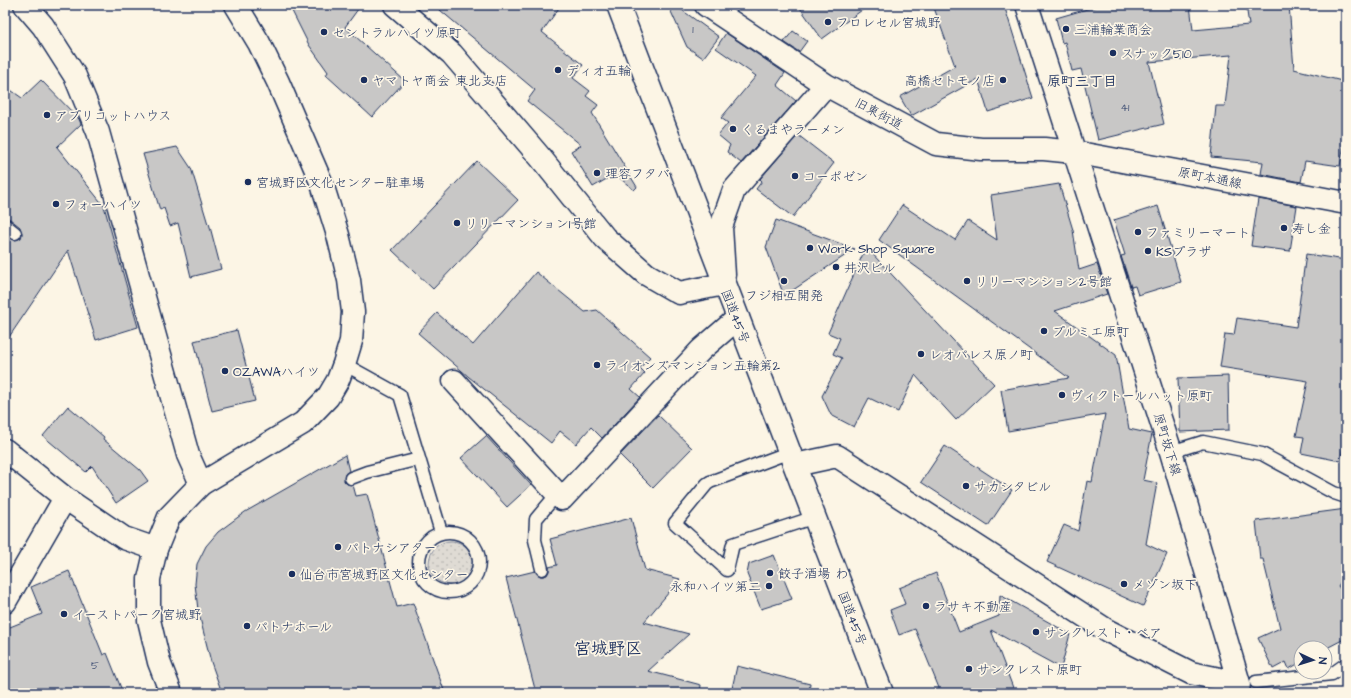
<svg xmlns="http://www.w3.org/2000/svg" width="1351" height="698" font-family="'Architects Daughter','Klee One',sans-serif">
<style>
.grass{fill:url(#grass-dots);stroke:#7d8599}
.building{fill:#c8c7c6;stroke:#1b2f5e}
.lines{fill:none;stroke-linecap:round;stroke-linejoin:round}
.service-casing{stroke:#1b2f5e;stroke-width:15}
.minor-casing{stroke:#1b2f5e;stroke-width:25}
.tertiary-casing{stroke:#1b2f5e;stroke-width:25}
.trunk-casing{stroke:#1b2f5e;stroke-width:25}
.service{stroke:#fcf5e5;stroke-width:12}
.minor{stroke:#fcf5e5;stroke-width:22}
.tertiary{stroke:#fcf5e5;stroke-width:22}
.trunk{stroke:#fcf5e5;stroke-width:22}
.poi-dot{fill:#1b2f5e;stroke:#fcf5e5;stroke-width:1.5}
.labels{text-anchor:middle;stroke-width:3.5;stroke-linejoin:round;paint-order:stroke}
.number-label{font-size:11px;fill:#465578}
.poi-label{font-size:13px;fill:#1b2f5e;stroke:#fcf5e5;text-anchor:start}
.street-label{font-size:13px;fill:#1b2f5e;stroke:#fcf5e5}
.neighbourhood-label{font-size:14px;font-weight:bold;fill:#1b2f5e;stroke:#fcf5e5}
.district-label{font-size:17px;font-weight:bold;fill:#1b2f5e;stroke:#fcf5e5}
</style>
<defs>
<pattern id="grass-dots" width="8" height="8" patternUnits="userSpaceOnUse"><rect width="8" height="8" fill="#dfdbd4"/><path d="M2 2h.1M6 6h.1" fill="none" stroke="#bfbcb8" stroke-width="1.8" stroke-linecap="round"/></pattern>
</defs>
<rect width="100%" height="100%" fill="#fcf5e5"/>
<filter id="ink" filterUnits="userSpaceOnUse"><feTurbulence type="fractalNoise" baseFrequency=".025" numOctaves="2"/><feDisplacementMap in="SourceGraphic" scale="8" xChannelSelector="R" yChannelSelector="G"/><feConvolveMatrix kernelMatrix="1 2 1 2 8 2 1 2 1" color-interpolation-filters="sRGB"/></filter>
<g filter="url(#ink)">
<!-- grass -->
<path class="grass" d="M429 563a22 22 0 1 1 44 0a22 22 0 1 1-44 0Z"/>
<!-- building -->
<path class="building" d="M289 5H361L345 27 405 81 372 117 326 75 328 72 309 45Z
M434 5H561L542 32 583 65 573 78 590 91 586 96 598 105 592 113 637 187 634 190 615 174 593 187 571 151 581 145 527 101 535 90Z
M668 5H675L719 37 703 58 687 47Z
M798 5H869L822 39Z
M933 5H1004L1033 98 988 112 978 79 911 116 900 97 955 66Z
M1101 5H1190L1193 30 1249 25 1246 5H1289L1294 69 1346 82V134L1340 166 1305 161 1301 182 1261 174 1263 162 1211 157 1216 106H1225L1231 55 1149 62 1164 124 1098 140 1081 69 1072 71 1065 42 1062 43 1056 18Z
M793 31 807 41 799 52 784 42Z
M726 33 785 73 777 85 796 101 741 163 727 152 730 145 718 135 728 123 721 118 756 76 716 48Z
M41 80 79 119 81 124 57 147 104 206 138 327 96 340 68 250 5 343V235L14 240 21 238 22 234 20 227 10 219 5 218V86L22 98Z
M798 135 834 163 793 217 756 189 762 181 760 179Z
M177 147 191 168 208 224 209 223 221 269 191 277 178 223 170 226 164 208 160 210 143 154Z
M477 161 518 200 433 289 392 250Z
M1059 184 1073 230 1079 270 1097 264 1107 294 1055 311 1116 355 1129 429 1152 434 1143 480 1157 483 1146 544 1167 554 1143 606 1047 562 1064 525 1078 531 1087 481 1092 482 1105 414 1008 431 1001 390 1069 378 879 240 902 205 955 240 968 221 997 240 991 195Z
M1258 199 1297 206 1290 251 1251 246Z
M1158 206 1181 282 1138 295 1135 286 1131 287 1121 256 1125 255 1114 220Z
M776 220 855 249 784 296 766 247Z
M866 247 994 384 956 420 915 375 898 412 869 398 854 427 831 415 822 396 842 358 833 354 840 338 828 333Z
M1306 254 1346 260V432L1340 461 1301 453 1304 437 1296 436 1308 381 1220 367 1225 334 1234 335 1237 318 1296 327Z
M536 272 585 312 597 310 650 357 640 368 645 373 631 389 640 397 602 438 591 427 576 444 560 431 551 443 469 377 418 333 437 313 473 345Z
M237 330 255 401 212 411 194 341Z
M1228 376 1229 430 1180 432 1178 378Z
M68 406 104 437 103 439 140 470 148 481 116 503 92 466 86 472 43 436Z
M658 415 692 448 653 488 620 455Z
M486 436 531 485 507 507 461 458Z
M945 446 1012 490 988 526 921 482Z
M345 455 349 471 345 474 344 481 347 484 353 485 356 496 367 494 397 607 413 603 445 693H222L211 662 198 610 195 584 197 564 206 546 218 532 245 512Z
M1346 509V574L1338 586 1346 596V638L1325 649V648H1301V662L1289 669 1286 662 1273 669 1258 638 1280 628 1263 559H1260L1256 521Z
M631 518 645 570 680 579 644 622 689 634 648 671 701 685 700 693H536L506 578 535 571 540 576H543L547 575 549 571V567L557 565 550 539Z
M774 555 792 599 761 609 747 574 749 564Z
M69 571 103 655 107 653 123 693H5V629L42 614 31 587Z
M936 573 959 632 999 616 1000 595 1070 634 1061 668 991 630 1015 693H941L915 629 899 635 890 610 905 604 899 588Z
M737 666 810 684 809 693H731Z"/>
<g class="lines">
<!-- service casing -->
<g class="service-casing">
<path id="service" d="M5 225 15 233
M344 364 400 395 441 532
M790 452 710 482 707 484 675 523 727 570 733 544 815 517
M1171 452 1203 442 1262 454 1334 493 1346 497
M351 478 367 472 419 459
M419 562a30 30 0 1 1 60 0a30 30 0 1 1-60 0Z
M542 569 535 540 536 519 557 494
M1256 682 1332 674 1346 664"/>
</g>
<!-- minor casing -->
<g class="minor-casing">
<path id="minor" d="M25 5 43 26 75 76 98 132 188 455 201 484
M706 5 826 85 936 144 981 149H1044L1074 152 1346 203
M1027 5 1171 452 1239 683 1238 693
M724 275 721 227 734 190 826 85
M454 381 562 499 701 350 738 318
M5 450 65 498 124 538 156 549
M795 465 837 456 1108 631 1191 673 1239 683
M5 602 65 498"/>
</g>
<!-- tertiary casing -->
<g class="tertiary-casing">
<path id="tertiary" d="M395 5 452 54 540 157 605 238 646 274 679 293 724 284
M171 693 159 662 149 620V579L156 549 169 517 201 484 303 423 328 397 338 380 344 364 351 341 353 312 349 280 338 235 322 184 278 82 259 43 236 5"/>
</g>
<!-- trunk casing -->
<g class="trunk-casing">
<path id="trunk" d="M618 5 882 693"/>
</g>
<!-- service -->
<use href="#service" class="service"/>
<!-- minor -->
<use href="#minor" class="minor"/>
<!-- tertiary -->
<use href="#tertiary" class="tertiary"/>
<!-- trunk -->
<use href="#trunk" class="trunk"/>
</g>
</g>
<!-- markers -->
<g class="poi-dot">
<circle cx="828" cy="22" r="4"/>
<circle cx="1066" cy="29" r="4"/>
<circle cx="324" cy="32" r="4"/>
<circle cx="1113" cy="53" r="4"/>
<circle cx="558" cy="70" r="4"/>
<circle cx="364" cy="80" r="4"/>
<circle cx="1003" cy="80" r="4"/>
<circle cx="47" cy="115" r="4"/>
<circle cx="733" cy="129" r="4"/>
<circle cx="597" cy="173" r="4"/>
<circle cx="795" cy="176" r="4"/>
<circle cx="248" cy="182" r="4"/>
<circle cx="56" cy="204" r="4"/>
<circle cx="457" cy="223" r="4"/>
<circle cx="1284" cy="228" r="4"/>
<circle cx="1138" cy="232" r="4"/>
<circle cx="810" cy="248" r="4"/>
<circle cx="1148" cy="251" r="4"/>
<circle cx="836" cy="267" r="4"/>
<circle cx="784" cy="281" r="4"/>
<circle cx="967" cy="281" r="4"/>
<circle cx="1044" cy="331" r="4"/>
<circle cx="921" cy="354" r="4"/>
<circle cx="597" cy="365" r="4"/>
<circle cx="225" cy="371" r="4"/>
<circle cx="1062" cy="395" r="4"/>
<circle cx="966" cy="486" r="4"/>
<circle cx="338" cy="547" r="4"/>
<circle cx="770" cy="573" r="4"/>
<circle cx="292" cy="574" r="4"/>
<circle cx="1124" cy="584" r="4"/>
<circle cx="769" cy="586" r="4"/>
<circle cx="926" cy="606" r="4"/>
<circle cx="64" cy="614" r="4"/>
<circle cx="247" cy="626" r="4"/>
<circle cx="1036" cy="632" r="4"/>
<circle cx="969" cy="669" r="4"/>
</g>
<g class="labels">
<!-- number labels -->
<g class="number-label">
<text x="693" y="33">1</text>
<text x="1125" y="111">41</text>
<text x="95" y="669">5</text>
</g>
<!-- poi labels -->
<g class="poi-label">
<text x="836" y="27">フロレセル宮城野</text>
<text x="1074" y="34">三浦輪業商会</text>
<text x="332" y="37">セントラルハイツ原町</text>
<text x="1121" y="58">スナック510</text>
<text x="566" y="75">ディオ五輪</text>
<text x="372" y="85">ヤマトヤ商会 東北支店</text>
<text x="995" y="85" text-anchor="end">高橋セトモノ店</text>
<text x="55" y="120">アプリコットハウス</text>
<text x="741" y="134">くるまやラーメン</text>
<text x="605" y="178">理容フタバ</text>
<text x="803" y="181">コーポゼン</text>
<text x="256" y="187">宮城野区文化センター駐車場</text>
<text x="64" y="209">フォーハイツ</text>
<text x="465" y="228">リリーマンション1号館</text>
<text x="1292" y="233">寿し金</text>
<text x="1146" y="237">ファミリーマート</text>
<text x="818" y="253">Work Shop Square</text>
<text x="1156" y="256">KSプラザ</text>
<text x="844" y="272">井沢ビル</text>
<text x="975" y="286">リリーマンション2号館</text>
<text x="784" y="300" text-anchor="middle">フジ相互開発</text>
<text x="1052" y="336">プルミエ原町</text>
<text x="929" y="359">レオパレス原ノ町</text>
<text x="605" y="370">ライオンズマンション五輪第2</text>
<text x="233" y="376">OZAWAハイツ</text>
<text x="1070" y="400">ヴィクトールハット原町</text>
<text x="974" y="491">サカシタビル</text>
<text x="346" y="552">パトナシアター</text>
<text x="778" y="578">餃子酒場 わ</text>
<text x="300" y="579">仙台市宮城野区文化センター</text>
<text x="1132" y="589">メゾン坂下</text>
<text x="761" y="591" text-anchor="end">永和ハイツ第二</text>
<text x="934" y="611">ラサキ不動産</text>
<text x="72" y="619">イーストパーク宮城野</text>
<text x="255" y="631">パトナホール</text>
<text x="1044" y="637">サンクレスト・ペア</text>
<text x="977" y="674">サンクレスト原町</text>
</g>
<!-- street labels -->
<g class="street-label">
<text transform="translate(879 113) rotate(28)" y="5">旧東街道</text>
<text transform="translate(1210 177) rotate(11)" y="5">原町本通線</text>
<text transform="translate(736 316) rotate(69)" y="5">国道45号</text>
<text transform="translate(1168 444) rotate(73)" y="5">原町坂下線</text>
<text transform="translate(853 618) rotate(69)" y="5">国道45号</text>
</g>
<!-- neighbourhood labels -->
<g class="neighbourhood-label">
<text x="1082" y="86">原町三丁目</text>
</g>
<!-- district labels -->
<g class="district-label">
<text x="608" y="654">宮城野区</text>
</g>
</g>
<!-- margin -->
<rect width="1351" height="698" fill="none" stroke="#fcf5e5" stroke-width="20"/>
<rect x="10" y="10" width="1331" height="678" fill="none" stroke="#1b2f5e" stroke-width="1.5" filter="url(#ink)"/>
<!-- north arrow -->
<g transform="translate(1313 660) rotate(94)"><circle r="19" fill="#fcf5e5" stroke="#a2a6af"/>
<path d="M0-3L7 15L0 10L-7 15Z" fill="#1b2f5e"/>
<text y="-6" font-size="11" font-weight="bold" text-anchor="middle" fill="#1b2f5e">N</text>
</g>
</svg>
